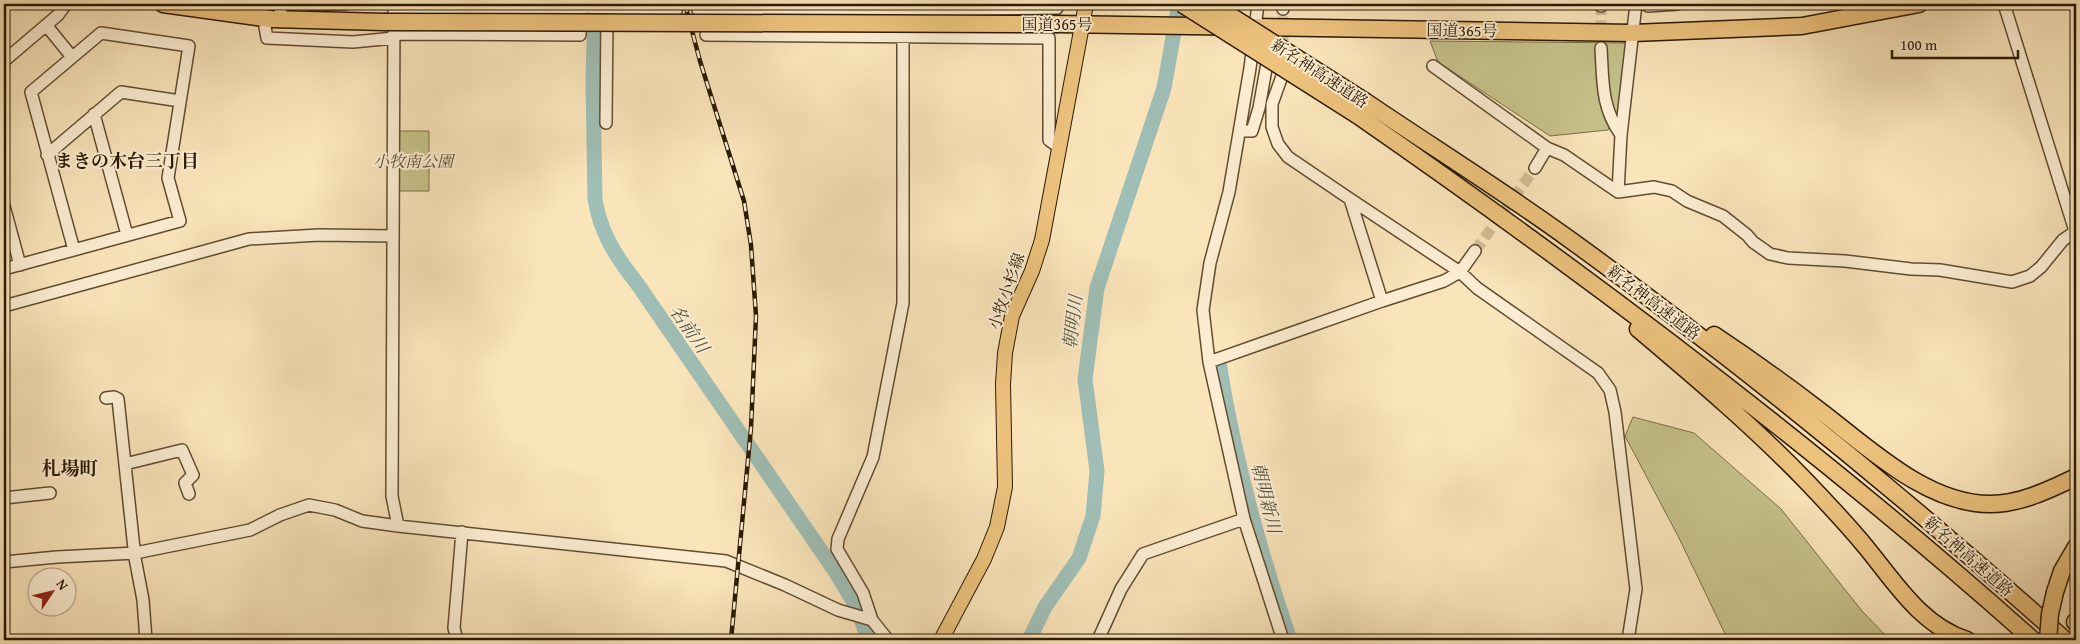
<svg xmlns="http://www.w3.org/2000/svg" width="2080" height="644" font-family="'Gentium Book Plus','Noto Serif JP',serif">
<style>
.green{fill:#c6c18a;stroke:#796e46}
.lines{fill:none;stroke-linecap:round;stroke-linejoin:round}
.river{stroke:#9fbeb5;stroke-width:15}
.minor-tunnel{stroke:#d1bc95;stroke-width:11;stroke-dasharray:11 5.5;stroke-linecap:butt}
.minor-casing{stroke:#604c30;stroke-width:14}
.major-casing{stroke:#2c1a02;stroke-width:16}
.highway-casing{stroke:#2c1a02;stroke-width:19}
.minor{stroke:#fcedd2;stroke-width:11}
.major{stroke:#edc27d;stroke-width:14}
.highway{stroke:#edc27d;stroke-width:16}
.rail-casing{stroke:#2c1a02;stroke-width:4.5}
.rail{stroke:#fcedd2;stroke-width:2.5;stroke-dasharray:8;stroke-linecap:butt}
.highway-bridge-casing{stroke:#2c1a02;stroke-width:19;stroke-linecap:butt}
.highway-bridge{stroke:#edc27d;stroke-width:16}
.labels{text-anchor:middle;stroke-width:4;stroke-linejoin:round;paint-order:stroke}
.street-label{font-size:16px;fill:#2c1a02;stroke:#fcedd2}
.park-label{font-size:16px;font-style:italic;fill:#5a4c2b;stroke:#fcedd2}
.neighbourhood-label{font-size:18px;font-weight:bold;fill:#2c1a02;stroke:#fcedd2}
.water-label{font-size:18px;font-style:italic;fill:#545341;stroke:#fcedd2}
.quarter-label{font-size:19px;font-weight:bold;fill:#2c1a02;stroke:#fcedd2}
</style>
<rect width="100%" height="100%" fill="#fae4ba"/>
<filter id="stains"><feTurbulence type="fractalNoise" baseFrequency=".004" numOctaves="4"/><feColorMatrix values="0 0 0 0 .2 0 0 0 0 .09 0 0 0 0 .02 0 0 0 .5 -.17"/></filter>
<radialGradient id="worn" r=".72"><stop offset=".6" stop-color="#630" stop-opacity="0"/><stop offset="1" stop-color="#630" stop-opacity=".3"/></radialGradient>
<!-- green -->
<path class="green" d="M1430 41 1627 43 1623 105 1608 130 1550 136 1438 62Z
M396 131H429V191H396Z
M1633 417 1694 433 1781 509 1862 611 1890 640H1728L1678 536 1625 436Z"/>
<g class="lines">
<!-- river -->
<path class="river" d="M595 4 593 81 595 199C600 232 616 257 636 282L835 571 858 609 868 640
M1219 363C1234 458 1259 549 1290 640
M1029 640 1045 607 1079 558 1093 516 1097 471 1085 379 1097 288 1164 88 1179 4"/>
<!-- minor-tunnel -->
<path class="minor-tunnel" d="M1283 44V9
M1601 48V6
M1475 251 1535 168"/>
<!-- minor casing -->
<g class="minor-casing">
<path id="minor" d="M260 4 262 7
M308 4H345
M394 4 392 496 398 526
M697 4 698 10H903L1057 8 1058 4
M1258 4 1250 68 1229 192 1210 263 1203 310 1209 362 1244 519 1283 640
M1283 4V9
M1648 4V6L1678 4
M2004 4 2075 231
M1601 6V4
M394 8 581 9V7L676 11
M280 19 281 4
M46 25 72 57
M265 27 267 38 353 42 394 38
M394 34 580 35 581 15
M706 35 1049 38V140L1060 148
M1601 48C1603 81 1601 107 1621 135
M4 61 58 15 66 4
M1283 63 1282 76 1272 104V127L1278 144 1288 157 1350 199 1382 301
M1433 66 1547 148 1564 155 1618 192 1654 187 1672 191 1687 201 1723 216 1747 235 1753 242 1770 254 1788 258 1845 261 1911 269 1940 270 2012 282 2030 276 2041 267 2063 240 2076 231
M94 114 127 235
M606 123 607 15
M1240 131H1252L1259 108 1269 52
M47 155 121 92 180 101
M1535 168 1547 148
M1618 192 1621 135 1636 4
M1350 199 1460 272 1477 288 1598 373 1610 390 1615 412 1636 589 1628 640
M4 206 20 265
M4 269 180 221 168 178 189 46 101 33 31 92 74 250
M4 306 249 239 319 235 393 236
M1209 362 1382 301 1444 281 1460 272 1475 251
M106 398 114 397 118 399 135 558 143 600 146 640
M125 464 182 450 193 475 185 483 189 494
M4 498 50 493
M4 562 57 557 135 553 250 530 280 515 309 505 335 510 362 521 398 526 726 561 785 585 838 610 872 620 888 640
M872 620 863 593 837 549 838 539 873 457 903 303V4
M457 640 454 628 462 532
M1098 640 1121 589 1143 554 1244 519"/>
</g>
<!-- major casing -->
<g class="major-casing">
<path id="major" d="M941 640 984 559 997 527 1005 487 1003 384 1005 353 1012 316 1032 271 1042 240 1086 4"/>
</g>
<!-- highway casing -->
<g class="highway-casing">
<path id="highway" d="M163 4 271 19 384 22
M1058 24 1633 33 1802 26 1919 4
M1366 102C1434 148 1503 191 1569 239 1741 363 1906 498 2065 640
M1357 115C1592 278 1820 450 2033 640
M1638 329C1696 378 1754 427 1807 482 1827 503 1847 524 1865 546 1894 581 1921 626 1967 640
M1714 335C1750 359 1785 384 1819 410 1868 447 1926 504 1990 504 2020 504 2049 490 2076 477
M2055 592 2062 571 2076 547
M2075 622 2076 621"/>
</g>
<!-- minor -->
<use href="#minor" class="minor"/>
<!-- major -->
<use href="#major" class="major"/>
<!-- highway -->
<use href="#highway" class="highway"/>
<!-- rail casing -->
<g class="rail-casing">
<path id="rail" d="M685 4 700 61 744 201 751 245 756 316 751 428 731 640"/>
</g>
<!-- rail -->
<use href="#rail" class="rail"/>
<!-- highway-bridge casing -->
<g class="highway-bridge-casing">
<path id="highway-bridge" d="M1182 4 1357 115
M1212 4 1366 102
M384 22 1058 24
M2048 640 2050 614 2055 592"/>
</g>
<!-- highway-bridge -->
<use href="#highway-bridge" class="highway-bridge"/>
</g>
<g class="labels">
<!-- street labels -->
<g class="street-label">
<text x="1057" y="30">国道365号</text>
<text transform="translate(1462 30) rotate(1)" y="6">国道365号</text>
<text transform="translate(1320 73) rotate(33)" y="6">新名神高速道路</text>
<text transform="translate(1006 291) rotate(-71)" y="6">小牧小杉線</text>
<text transform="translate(1654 302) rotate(37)" y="6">新名神高速道路</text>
<text transform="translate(1969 556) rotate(41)" y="6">新名神高速道路</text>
</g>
<!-- park labels -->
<g class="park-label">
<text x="413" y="167">小牧南公園</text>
</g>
<!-- neighbourhood labels -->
<g class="neighbourhood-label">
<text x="127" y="167">まきの木台三丁目</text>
</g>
<!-- water labels -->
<g class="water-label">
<text transform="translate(1073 322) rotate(-83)" y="6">朝明川</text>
<text transform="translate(689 329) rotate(55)" y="6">名前川</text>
<text transform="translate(1266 498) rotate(76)" y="6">朝明新川</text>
</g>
<!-- quarter labels -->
<g class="quarter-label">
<text x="70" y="475">札場町</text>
</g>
</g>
<!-- margin -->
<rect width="2080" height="644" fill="none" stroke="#fae4ba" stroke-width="20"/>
<rect x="5" y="5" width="2070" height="634" fill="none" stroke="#2c1a02" stroke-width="2.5"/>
<rect x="10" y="10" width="2060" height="624" fill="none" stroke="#2c1a02"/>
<!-- north arrow -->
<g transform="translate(52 592) rotate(55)"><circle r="24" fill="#fcedd2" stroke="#a9997f"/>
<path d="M0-4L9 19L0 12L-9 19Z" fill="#8f2418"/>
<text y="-8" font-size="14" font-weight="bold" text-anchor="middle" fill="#2c1a02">N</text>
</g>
<!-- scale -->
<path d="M1892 50v8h126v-8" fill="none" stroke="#2c1a02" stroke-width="2.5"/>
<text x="1900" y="50" font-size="15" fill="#2c1a02" stroke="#fcedd2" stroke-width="4" paint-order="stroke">100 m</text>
<rect width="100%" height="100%" filter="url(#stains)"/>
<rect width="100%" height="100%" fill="url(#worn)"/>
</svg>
